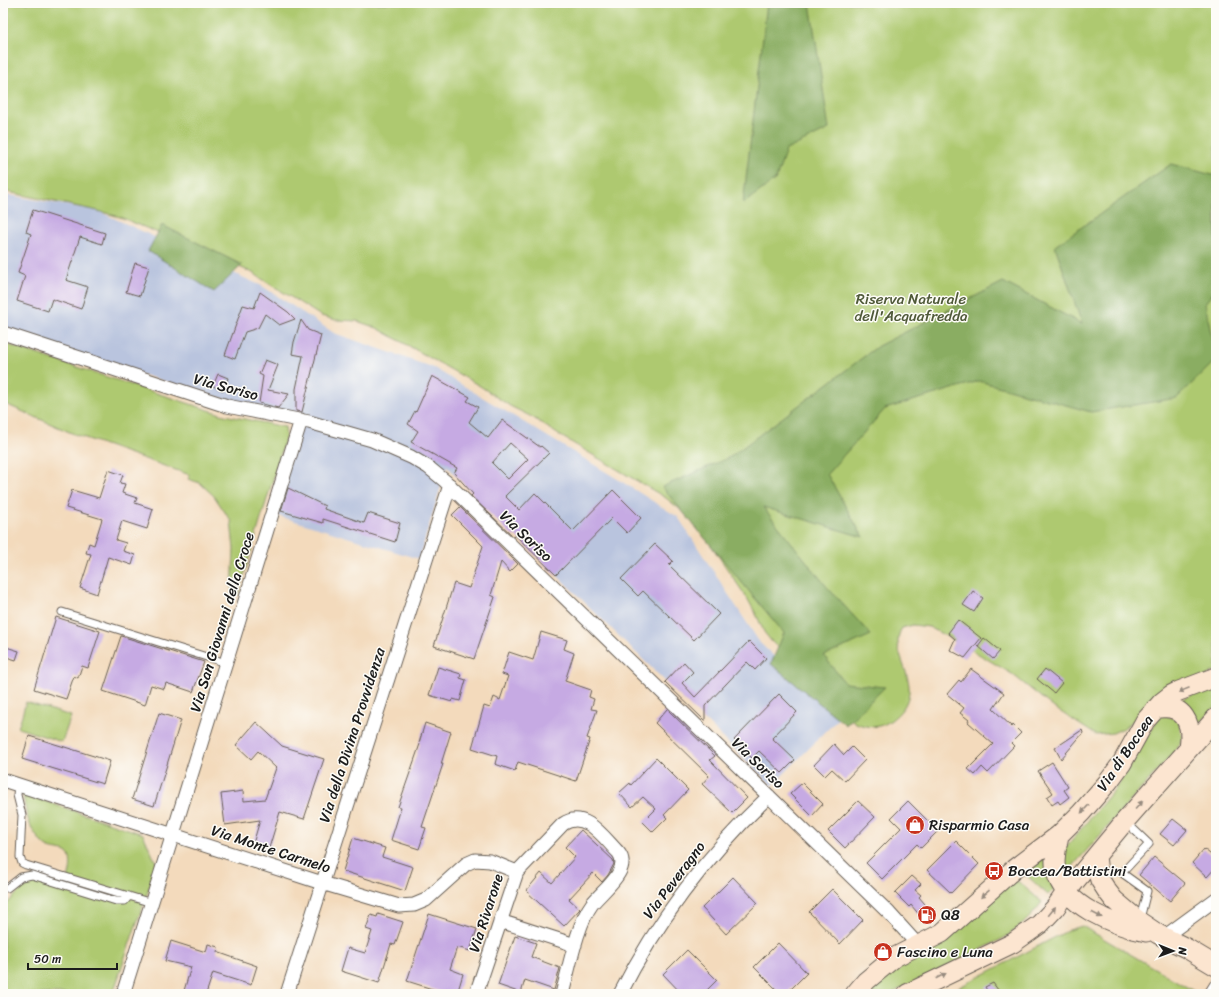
<svg xmlns="http://www.w3.org/2000/svg" width="1219" height="997" font-family="Sriracha,sans-serif">
<style>
.industrial{fill:#b9c4de}
.green{fill:#aec970;stroke:#657246}
.forest{fill:#8aad62;stroke:#53643f}
.building{fill:#c6aae3;fill-rule:evenodd}
.lines{fill:none;stroke-linecap:round;stroke-linejoin:round}
.service-casing{stroke:#675e54;stroke-width:9}
.minor-casing{stroke:#675e54;stroke-width:15}
.secondary-casing{stroke:#675e54;stroke-width:21}
.service{stroke:#fff;stroke-width:7}
.minor{stroke:#fff;stroke-width:13}
.secondary{stroke:#fce5d0;stroke-width:19}
.oneway{fill:#978b7f}
.labels{text-anchor:middle;stroke-width:3;stroke-linejoin:round;paint-order:stroke}
.park-label{font-size:15px;fill:#4f5939;stroke:#fdfcf7}
.street-label{font-size:15px;fill:#1c1c1c;stroke:#fdfcf7}
.poi-label{font-size:15px;fill:#1c1c1c;stroke:#fdfcf7;text-anchor:start}
</style>
<rect width="100%" height="100%" fill="#fdfcf7"/>
<filter id="ink" filterUnits="userSpaceOnUse"><feTurbulence type="fractalNoise" baseFrequency=".025" numOctaves="2"/><feDisplacementMap in="SourceGraphic" scale="8" xChannelSelector="R" yChannelSelector="G"/><feConvolveMatrix kernelMatrix="1 2 1 2 8 2 1 2 1" color-interpolation-filters="sRGB"/></filter>
<filter id="wash" filterUnits="userSpaceOnUse"><feTurbulence type="fractalNoise" baseFrequency=".012" numOctaves="4" result="noise"/><feDisplacementMap in="SourceGraphic" scale="16" xChannelSelector="R" yChannelSelector="G"/><feGaussianBlur stdDeviation="0.9" result="paint"/><feColorMatrix in="noise" values="0 0 0 0 0 0 0 0 0 0 0 0 0 0 0 0 0 1.4 0 .05"/><feComposite in="paint" operator="in"/></filter>
<g filter="url(#wash)">
<rect width="100%" height="100%" fill="#f3dabc"/>
<!-- industrial -->
<path class="industrial" d="M3 194 98 211 262 286 334 333 434 368 616 478 678 517 760 643 839 718 772 786 466 486 447 466 419 559 272 514 301 421 284 417 3 333Z"/>
<!-- green -->
<path class="green" d="M3 3H1216V670L1138 717 1124 728 1113 733 1096 735 1053 707 1012 674 970 649 929 627 913 625 902 628C884 656 935 688 890 721 879 729 866 728 854 722L772 642 764 632 757 616 747 598 704 535 687 515 666 498 559 435 532 417 510 406 480 386 377 328 357 321 336 320 321 316 251 272 120 217 98 211 3 191Z
M3 343 224 415 285 427 286 436 238 595 232 593 234 549 231 521 214 496 200 483 188 479 190 475 74 434 3 403Z
M1216 684V706L1194 730 1174 703Z
M26 702 71 716 62 742 18 728Z
M1161 713 1179 721 1182 738 1179 746 1064 876 1061 856 1065 848 1119 784Z
M23 794 143 834 157 865 125 957 113 994H3V908L25 885 34 883 43 882 54 885 67 883C69 876 74 859 67 853 60 848 50 852 42 843 28 827 26 814 23 794Z
M1049 851 1056 887 1048 895 1024 873Z
M1015 879 1042 902C1030 918 1021 927 1004 938L890 994H861Z
M1082 926 1197 993 946 994 1069 930Z"/>
<!-- forest -->
<path class="forest" d="M767 3H810L829 129 786 150 776 179 743 204Z
M1171 164 1216 176V289L1205 303 1216 360 1177 398 1091 412 979 381 885 409 827 474 863 537 763 507 827 587 871 635 824 656 845 683 885 687 846 725 771 664 784 633 662 487 730 457 878 346 1003 282 1082 324 1055 246Z
M162 225 242 265 214 292 148 251Z"/>
<g id="blocks">
<!-- building -->
<path class="building" d="M33 210 105 233 102 244 80 237 66 280 88 287 81 309 52 299 48 311 17 301 25 276 18 273 31 234 26 232Z
M135 263 149 267 140 296 126 292Z
M260 292 288 312 295 319 279 325 265 314 258 328 245 332 235 359 225 355 243 305 254 308Z
M301 320 308 330 321 335 302 412 296 411V389L303 356 292 354 294 342Z
M265 360 278 365 268 390 289 394 278 408 259 403 263 376 259 374Z
M218 374 228 378 224 391 213 386Z
M432 376 470 397 467 401 478 407 469 422 488 438 502 420 540 447 541 446 549 453 505 496 519 510 535 493 573 531 613 490 641 518 627 533 612 518 556 575 515 535 514 537 471 496 473 494 454 473 457 468 411 442 418 431 408 424 415 411 416 412ZM510 443 528 459 508 479 492 463Z
M108 470 123 475 120 483 125 484 122 493 137 498 135 503 153 509 147 529 122 521 116 540 126 543 123 551 135 555 132 565 108 557 97 594 80 588 91 554 86 553 89 543 94 545 102 519 66 508 72 490 99 498Z
M288 488 325 506 324 509 364 523 368 513 400 523 395 542 323 519V523L281 511Z
M460 507 518 564 510 572 501 562 491 595 495 597 474 659 434 646 454 583 469 588 483 546 452 515Z
M655 544 673 561 669 565 719 614 694 640 643 591 638 596 621 579Z
M973 591 983 598 974 612 963 605Z
M56 617 100 631 88 668 82 666 78 678 74 676 66 699 34 689Z
M958 620 981 638 965 658 950 650 955 639 948 633Z
M541 632 567 640 564 649 574 653 565 681 591 690 589 697 594 699 591 709 597 710 587 738 590 739 576 781 518 762 515 771 495 764 497 756 472 748 484 706 490 708 494 697 500 700 508 676 502 674 509 652 533 660Z
M121 636 204 662 193 692 166 683 164 689 151 685 145 705 103 691Z
M984 638 1000 651 993 659 978 646Z
M749 641 766 658 755 670 747 662 705 706V721L665 682 684 662 693 672 682 683 695 697Z
M3 646 19 651 16 660 3 656Z
M438 667 461 674 460 678 466 680 460 701 453 699 452 702 429 695Z
M971 669 1004 693 993 709 1012 727 1013 725 1021 733 1011 743 1014 746 988 773 982 767 975 775 968 769 993 744 968 722 969 720 960 713 964 708 947 694 959 680 961 682Z
M1045 669 1062 683 1054 693 1037 679Z
M779 694 797 712 772 738 795 760 782 773 759 751 752 758 734 740Z
M667 709 715 756 710 760 747 798 732 813 702 784 709 776 655 723Z
M159 713 181 720 154 806 132 799Z
M256 722 282 746 324 759 304 819 280 812 269 848 253 844 260 820 225 825 221 794 243 791 244 801 265 799 276 768 258 751 251 759 236 745Z
M425 723 451 732 441 764H443L422 827 426 828 419 849 391 840 401 808 398 807 420 744 419 743Z
M1082 730 1083 733 1061 759 1055 748Z
M29 736 110 761 103 784 22 759Z
M834 744 844 755 852 747 865 760 845 781 832 769 825 776 814 765Z
M656 758 688 790 664 815 667 818 653 832 643 822 656 809 643 797 632 807 619 793 630 783 631 785Z
M1052 762 1068 787 1064 790 1069 797 1060 804 1058 801 1052 805 1047 797 1053 793 1038 771Z
M802 783 823 804 812 816 790 794Z
M858 801 875 817 845 848 828 831Z
M908 801 938 831 921 848 917 844 882 879 866 863 901 828 891 818Z
M1173 819 1187 830 1174 845 1160 834Z
M581 830 613 860 614 864 608 875 602 882 593 873 569 899 580 909 564 926 526 891 541 873 552 883 575 857 565 847Z
M353 838 385 848 382 857 413 867 405 891 343 871Z
M956 841 979 864 951 893 927 870Z
M1204 849 1216 859V867L1207 877 1192 863Z
M1154 857 1185 883 1170 901 1139 875Z
M912 876 921 884 915 890 921 895 919 897 935 916 927 924 911 905 909 907 895 893Z
M733 877 758 903 726 934 702 908Z
M832 889 863 920 840 944 809 912Z
M378 914 403 922 395 945 391 944 379 983 341 971 348 948 365 953 372 931 366 929 371 915 377 917Z
M429 914 477 929 470 951 457 947 450 969 463 974 457 994H448L407 981Z
M515 936 536 943 531 957 560 968 554 990 525 980 521 993 498 985Z
M171 941 206 952 208 944 218 947 217 952 257 966 251 985 213 973 206 994H183L191 967 165 961Z
M778 943 807 973 786 994H781L754 967Z
M687 950 717 980 703 994H682L663 974Z
M993 983 1001 994H989L985 987Z"/>
</g>
</g>
<g filter="url(#ink)">
<use href="#blocks" fill-opacity="0" stroke="#675e54" stroke-width="1"/>
<g class="lines">
<!-- service casing -->
<g class="service-casing">
<path id="service" d="M62 612 226 663
M18 785 17 795 22 815 20 857 22 863 26 865 152 903
M1125 821 1149 844 1122 873 1147 891 1140 919
M7 888 21 877 32 875 116 901H125L129 896"/>
</g>
<!-- minor casing -->
<g class="minor-casing">
<path id="minor" d="M3 333 227 406 309 422 372 440 411 457 428 467 445 481 889 913 918 945
M3 780 322 883 399 906 414 905 426 900 466 864 475 860 490 861 517 872
M500 921 575 945
M1164 937 1216 899
M123 994 173 834 301 420
M287 994 450 485
M476 994 517 872 563 824C585 809 604 838 618 852 633 869 602 891 592 904 577 924 569 969 562 994
M620 994C658 919 708 854 769 796
M1211 994 1216 986"/>
</g>
<!-- secondary casing -->
<g class="secondary-casing">
<path id="secondary" d="M1155 709C1184 702 1193 724 1189 748
M1059 835C1057 847 1053 859 1056 871 1063 906 1116 926 1146 932
M1096 856 1098 873 1100 880 1107 891 1114 900 1140 922 1158 934 1186 948 1216 966
M855 994 866 981 895 957 942 933 1014 869 1059 835 1081 813 1108 782 1122 763 1145 721 1162 702 1171 695 1179 691 1216 677
M907 994 1013 943 1040 924 1055 908 1067 891 1125 821 1216 718"/>
</g>
<!-- service -->
<use href="#service" class="service"/>
<!-- minor -->
<use href="#minor" class="minor"/>
<!-- secondary -->
<use href="#secondary" class="secondary"/>
</g>
<!-- one-way arrows -->
<defs><path id="oneway-solid" d="M-6-.8H1V-3.2L6.5 0L1 3.2V.8H-6Z"/></defs>
<g class="oneway">
<use href="#oneway-solid" transform="translate(1184 690) rotate(158)"/>
<use href="#oneway-solid" transform="translate(1139 805) rotate(-49)"/>
<use href="#oneway-solid" transform="translate(1085 809) rotate(133)"/>
<use href="#oneway-solid" transform="translate(985 894) rotate(139)"/>
<use href="#oneway-solid" transform="translate(1052 911) rotate(-51)"/>
<use href="#oneway-solid" transform="translate(1097 915) rotate(27)"/>
<use href="#oneway-solid" transform="translate(941 976) rotate(-27)"/>
</g>
</g>
<!-- icons -->
<defs>
<g id="shop-disc" transform="scale(1)"><circle r="9.5" fill="#c8321e" stroke="#fdfcf7"/><path d="M-5-2.5h2.3a2.7 3.5 0 0 1 5.4 0H5L5.5 6h-11ZM-1.5-2.5h3a1.5 2.3 0 0 0-3 0Z" fill="#fff"/></g>
<g id="bus-disc" transform="scale(1)"><circle r="9.5" fill="#c8321e" stroke="#fdfcf7"/><path d="M-5-6H5V4H4V6H2V4H-2V6H-4V4H-5ZM-3.5-4V0h7V-4ZM-3.5 1.2v1.5H-2V1.2ZM2 1.2v1.5H3.5V1.2Z" fill="#fff"/></g>
<g id="fuel-disc" transform="scale(1)"><circle r="9.5" fill="#c8321e" stroke="#fdfcf7"/><path d="M-5.5-6h7V0h2V4h1.3V-2.5L3-4.5l.8-.8L6-3V5H2.5V1h-1V6h-7ZM-4.2-4.7v3.2H.2V-4.7Z" fill="#fff"/></g>
</defs>
<g fill-rule="evenodd">
<use href="#shop-disc" x="915" y="825"/>
<use href="#bus-disc" x="994" y="871"/>
<use href="#fuel-disc" x="927" y="915"/>
<use href="#shop-disc" x="883" y="952"/>
</g>
<g class="labels">
<!-- park labels -->
<g class="park-label">
<text x="911" y="304">Riserva Naturale<tspan x="911" dy="17">dell'Acquafredda</tspan></text>
</g>
<!-- street labels -->
<g class="street-label">
<text transform="translate(226 387) rotate(15)" y="5">Via Soriso</text>
<text transform="translate(526 536) rotate(44)" y="5">Via Soriso</text>
<text transform="translate(222 622) rotate(-73)" y="5">Via San Giovanni della Croce</text>
<text transform="translate(352 735) rotate(-72)" y="5">Via della Divina Provvidenza</text>
<text transform="translate(1125 753) rotate(-56)" y="5">Via di Boccea</text>
<text transform="translate(758 763) rotate(44)" y="5">Via Soriso</text>
<text transform="translate(271 849) rotate(18)" y="5">Via Monte Carmelo</text>
<text transform="translate(674 880) rotate(-53)" y="5">Via Peveragno</text>
<text transform="translate(486 913) rotate(-72)" y="5">Via Rivarone</text>
</g>
<!-- poi labels -->
<g class="poi-label">
<text x="929" y="830">Risparmio Casa</text>
<text x="1008" y="876">Boccea/Battistini</text>
<text x="941" y="920">Q8</text>
<text x="897" y="957">Fascino e Luna</text>
</g>
</g>
<!-- margin -->
<rect width="1219" height="997" fill="none" stroke="#fdfcf7" stroke-width="16"/>
<!-- north arrow -->
<g transform="translate(1173 951) rotate(91)" stroke="#fdfcf7" stroke-width="3" paint-order="stroke">
<path d="M0-3L7 15L0 10L-7 15Z" fill="#1c1c1c"/>
<text y="-6" font-size="11" font-weight="bold" text-anchor="middle" fill="#1c1c1c">N</text>
</g>
<!-- scale -->
<path d="M28 963v6h89v-6" fill="none" stroke="#1c1c1c" stroke-width="2"/>
<text x="34" y="963" font-size="12" fill="#1c1c1c" stroke="#fdfcf7" stroke-width="3" paint-order="stroke">50 m</text>
</svg>
